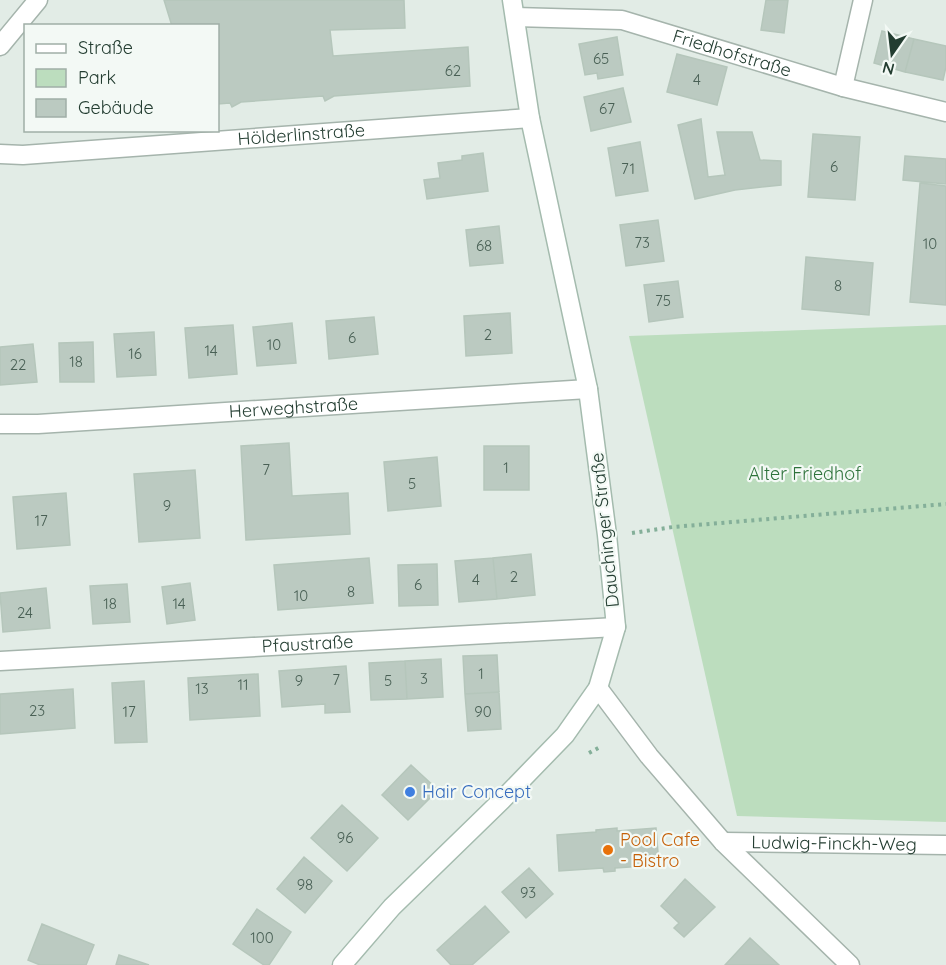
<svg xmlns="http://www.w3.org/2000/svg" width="946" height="965" font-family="Quicksand,sans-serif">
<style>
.green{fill:#bcddbe}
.building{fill:#bbcac1;stroke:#b5c6bb;stroke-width:1.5}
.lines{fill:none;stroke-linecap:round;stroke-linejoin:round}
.minor-casing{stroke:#a5b4ac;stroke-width:21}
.tertiary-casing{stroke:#a5b4ac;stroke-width:21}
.secondary-casing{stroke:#a4bbae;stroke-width:21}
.path{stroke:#84af99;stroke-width:4;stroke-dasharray:3 4.5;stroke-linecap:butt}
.minor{stroke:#fff;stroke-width:18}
.tertiary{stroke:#fff;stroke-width:18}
.secondary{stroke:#fff;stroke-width:18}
.shop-dot{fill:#3f7fe0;stroke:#f3f9f5;stroke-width:2}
.food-dot{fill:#e8710a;stroke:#f3f9f5;stroke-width:2}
.labels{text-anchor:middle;stroke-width:4.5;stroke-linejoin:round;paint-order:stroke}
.number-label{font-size:15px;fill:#496055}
.street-label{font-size:18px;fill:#233d31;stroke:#f3f9f5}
.park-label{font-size:18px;fill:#2e733b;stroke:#f3f9f5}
.shop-label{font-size:18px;fill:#366cbe;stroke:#f3f9f5;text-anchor:start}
.food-label{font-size:18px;fill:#c56008;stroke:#f3f9f5;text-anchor:start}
</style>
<rect width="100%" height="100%" fill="#e2ece6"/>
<!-- green -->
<path class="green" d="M946 325V822L737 816 629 336Z"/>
<!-- building -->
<path class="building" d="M164 0H404L405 28 330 30 333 56 468 47 470 86 334 96 325 101 323 96 241 102 232 107 230 103 218 104V26H172Z
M766 0H788L784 33 761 30Z
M882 31 914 39 905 72 874 63Z
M617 37 623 75 598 79 597 73 585 75 579 44Z
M914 39 946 46V67L943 80 905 72Z
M677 54 727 67 717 105 667 92Z
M623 88 631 122 591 131 584 97Z
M701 119 708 177 725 175 717 132H752L760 160 781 161V185L735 190 695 199 678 125Z
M813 134 860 137 855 200 808 197Z
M640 142 648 191 616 196 608 148Z
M483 153 488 191 427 199 424 180 440 178 438 163 462 160V156Z
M905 156 946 159V184L903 180Z
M920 183 946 186V305L910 302Z
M658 220 664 261 626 266 620 225Z
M499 226 503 263 470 266 466 230Z
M806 257 873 263 869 315 802 309Z
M678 281 683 317 649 322 644 285Z
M510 313 512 353 466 356 464 316Z
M374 317 378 354 329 359 326 321Z
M292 323 296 363 257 366 253 327Z
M233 325 237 374 189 378 185 328Z
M154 332 156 375 117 377 114 334Z
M93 342 94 382H60L59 343Z
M33 344 37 382 0 385V347Z
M289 443 292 496 348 493 350 534 246 540 241 446Z
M484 446H529V490H484Z
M437 457 441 506 388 511 384 462Z
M195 470 200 538 139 542 134 474Z
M66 493 70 545 17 549 13 497Z
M531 554 535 595 497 599 493 558Z
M369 558 373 603 278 610 274 565Z
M493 558 497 599 459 602 455 561Z
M437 564 438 605 399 606 398 565Z
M190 583 195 620 167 624 162 587Z
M127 584 130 622 93 624 90 586Z
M46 588 50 628 3 632 0 593Z
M497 655 499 692 465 694 463 656Z
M441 659 443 697 407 699 405 661Z
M405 661 407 699 371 700 369 663Z
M346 666 350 712 325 713V704L282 707 279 671Z
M258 674 260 716 190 720 188 678Z
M144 681 147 742 115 743 112 683Z
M73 689 75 728 0 734V694Z
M499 692 501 729 468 731 465 694Z
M411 765 438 790 408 820 382 795Z
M342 805 378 838 347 871 311 838Z
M617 828V831L656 828 659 865 615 868V871L604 872 603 868 559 871 557 835 596 832V830Z
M304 857 332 881 305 913 277 889Z
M529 868 553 894 526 918 502 892Z
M685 879 715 907 684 937 674 928 679 923 661 906Z
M485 906 509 932 472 965H451L437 950Z
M257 909 291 932 269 965H264L233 944Z
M42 924 94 945 86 965H40L28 960Z
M750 938 779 965H725Z
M119 955 149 965H116Z"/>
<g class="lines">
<!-- minor casing -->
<g class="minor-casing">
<g id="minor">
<path id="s1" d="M515 17 622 20 843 87 946 112"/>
<path d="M0 46 38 0"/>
<path d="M843 87 863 0"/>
<path id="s2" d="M0 154 23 155 530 118"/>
<path id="s3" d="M0 424H38L588 389"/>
<path id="s4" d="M0 661 616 627"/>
<path id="s5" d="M723 842 946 845"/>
</g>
</g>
<!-- tertiary casing -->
<g class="tertiary-casing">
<path id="tertiary" d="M598 688 649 756 723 842 850 965"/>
</g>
<!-- secondary casing -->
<g class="secondary-casing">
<path id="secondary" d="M342 965 392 907 502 800 565 735 598 688 616 627 607 535 588 389 530 118 512 0"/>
</g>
<!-- path -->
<path class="path" d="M632 533 673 527 946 504
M589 753 602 746"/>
<!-- minor -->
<use href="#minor" class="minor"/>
<!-- tertiary -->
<use href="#tertiary" class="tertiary"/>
<!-- secondary -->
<use href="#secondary" class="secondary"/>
</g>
<!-- markers -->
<circle class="shop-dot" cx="410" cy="792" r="6"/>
<circle class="food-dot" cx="608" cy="850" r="6"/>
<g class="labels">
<!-- number labels -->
<g class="number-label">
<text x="601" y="64">65</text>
<text x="453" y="76">62</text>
<text x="697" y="85">4</text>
<text x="607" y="114">67</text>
<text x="834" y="172">6</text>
<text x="628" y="174">71</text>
<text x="642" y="248">73</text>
<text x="930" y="249">10</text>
<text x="484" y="251">68</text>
<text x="838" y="291">8</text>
<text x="663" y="306">75</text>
<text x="488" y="340">2</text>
<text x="352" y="343">6</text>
<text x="274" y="350">10</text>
<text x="211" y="356">14</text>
<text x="135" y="359">16</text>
<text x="76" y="367">18</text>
<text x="18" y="370">22</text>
<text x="506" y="473">1</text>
<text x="266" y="475">7</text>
<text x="412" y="489">5</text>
<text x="167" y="511">9</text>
<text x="41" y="526">17</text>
<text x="514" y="582">2</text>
<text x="476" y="585">4</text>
<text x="418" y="590">6</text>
<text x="351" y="597">8</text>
<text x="301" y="601">10</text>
<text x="110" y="609">18</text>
<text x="179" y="609">14</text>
<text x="25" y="618">24</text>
<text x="481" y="679">1</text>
<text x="424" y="684">3</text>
<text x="336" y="685">7</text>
<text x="299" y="686">9</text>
<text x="388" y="686">5</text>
<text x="243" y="690">11</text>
<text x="202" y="694">13</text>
<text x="37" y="716">23</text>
<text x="129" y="717">17</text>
<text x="483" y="717">90</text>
<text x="345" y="843">96</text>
<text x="305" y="890">98</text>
<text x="528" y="898">93</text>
<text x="262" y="943">100</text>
</g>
<!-- street labels -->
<g class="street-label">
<text dy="6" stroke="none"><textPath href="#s1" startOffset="222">Friedhofstraße</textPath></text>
<text dy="6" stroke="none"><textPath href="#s2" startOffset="302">Hölderlinstraße</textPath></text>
<text dy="6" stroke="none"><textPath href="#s3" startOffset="294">Herweghstraße</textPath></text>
<text transform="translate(605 530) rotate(-96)" y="6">Dauchinger Straße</text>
<text dy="6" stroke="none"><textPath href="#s4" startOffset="308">Pfaustraße</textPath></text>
<text dy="6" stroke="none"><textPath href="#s5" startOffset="111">Ludwig-Finckh-Weg</textPath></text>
</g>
<!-- park labels -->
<g class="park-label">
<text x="805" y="480">Alter Friedhof</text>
</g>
<!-- shop labels -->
<g class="shop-label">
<text x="422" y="798">Hair Concept</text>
</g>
<!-- food labels -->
<g class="food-label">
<text x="620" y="846">Pool Cafe<tspan x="620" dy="21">- Bistro</tspan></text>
</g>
</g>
<!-- legend -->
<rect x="24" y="24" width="195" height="108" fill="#f3f9f5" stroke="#a0aea7" stroke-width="1.5"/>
<rect x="36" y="44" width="30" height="9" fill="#ffffff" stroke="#a0aea7" stroke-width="1.5"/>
<text x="78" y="54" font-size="18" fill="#233d31">Straße</text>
<rect x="36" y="69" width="30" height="18" fill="#bcddbe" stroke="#a0aea7" stroke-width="1.5"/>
<text x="78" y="84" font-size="18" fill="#233d31">Park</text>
<rect x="36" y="99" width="30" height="18" fill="#bbcac1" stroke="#a0aea7" stroke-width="1.5"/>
<text x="78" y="114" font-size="18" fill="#233d31">Gebäude</text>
<!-- north arrow -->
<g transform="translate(892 54) rotate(194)" stroke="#f3f9f5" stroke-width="4.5" paint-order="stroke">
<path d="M0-4.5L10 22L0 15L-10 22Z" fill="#233d31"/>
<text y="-9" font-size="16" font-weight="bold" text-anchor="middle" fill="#233d31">N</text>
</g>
</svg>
